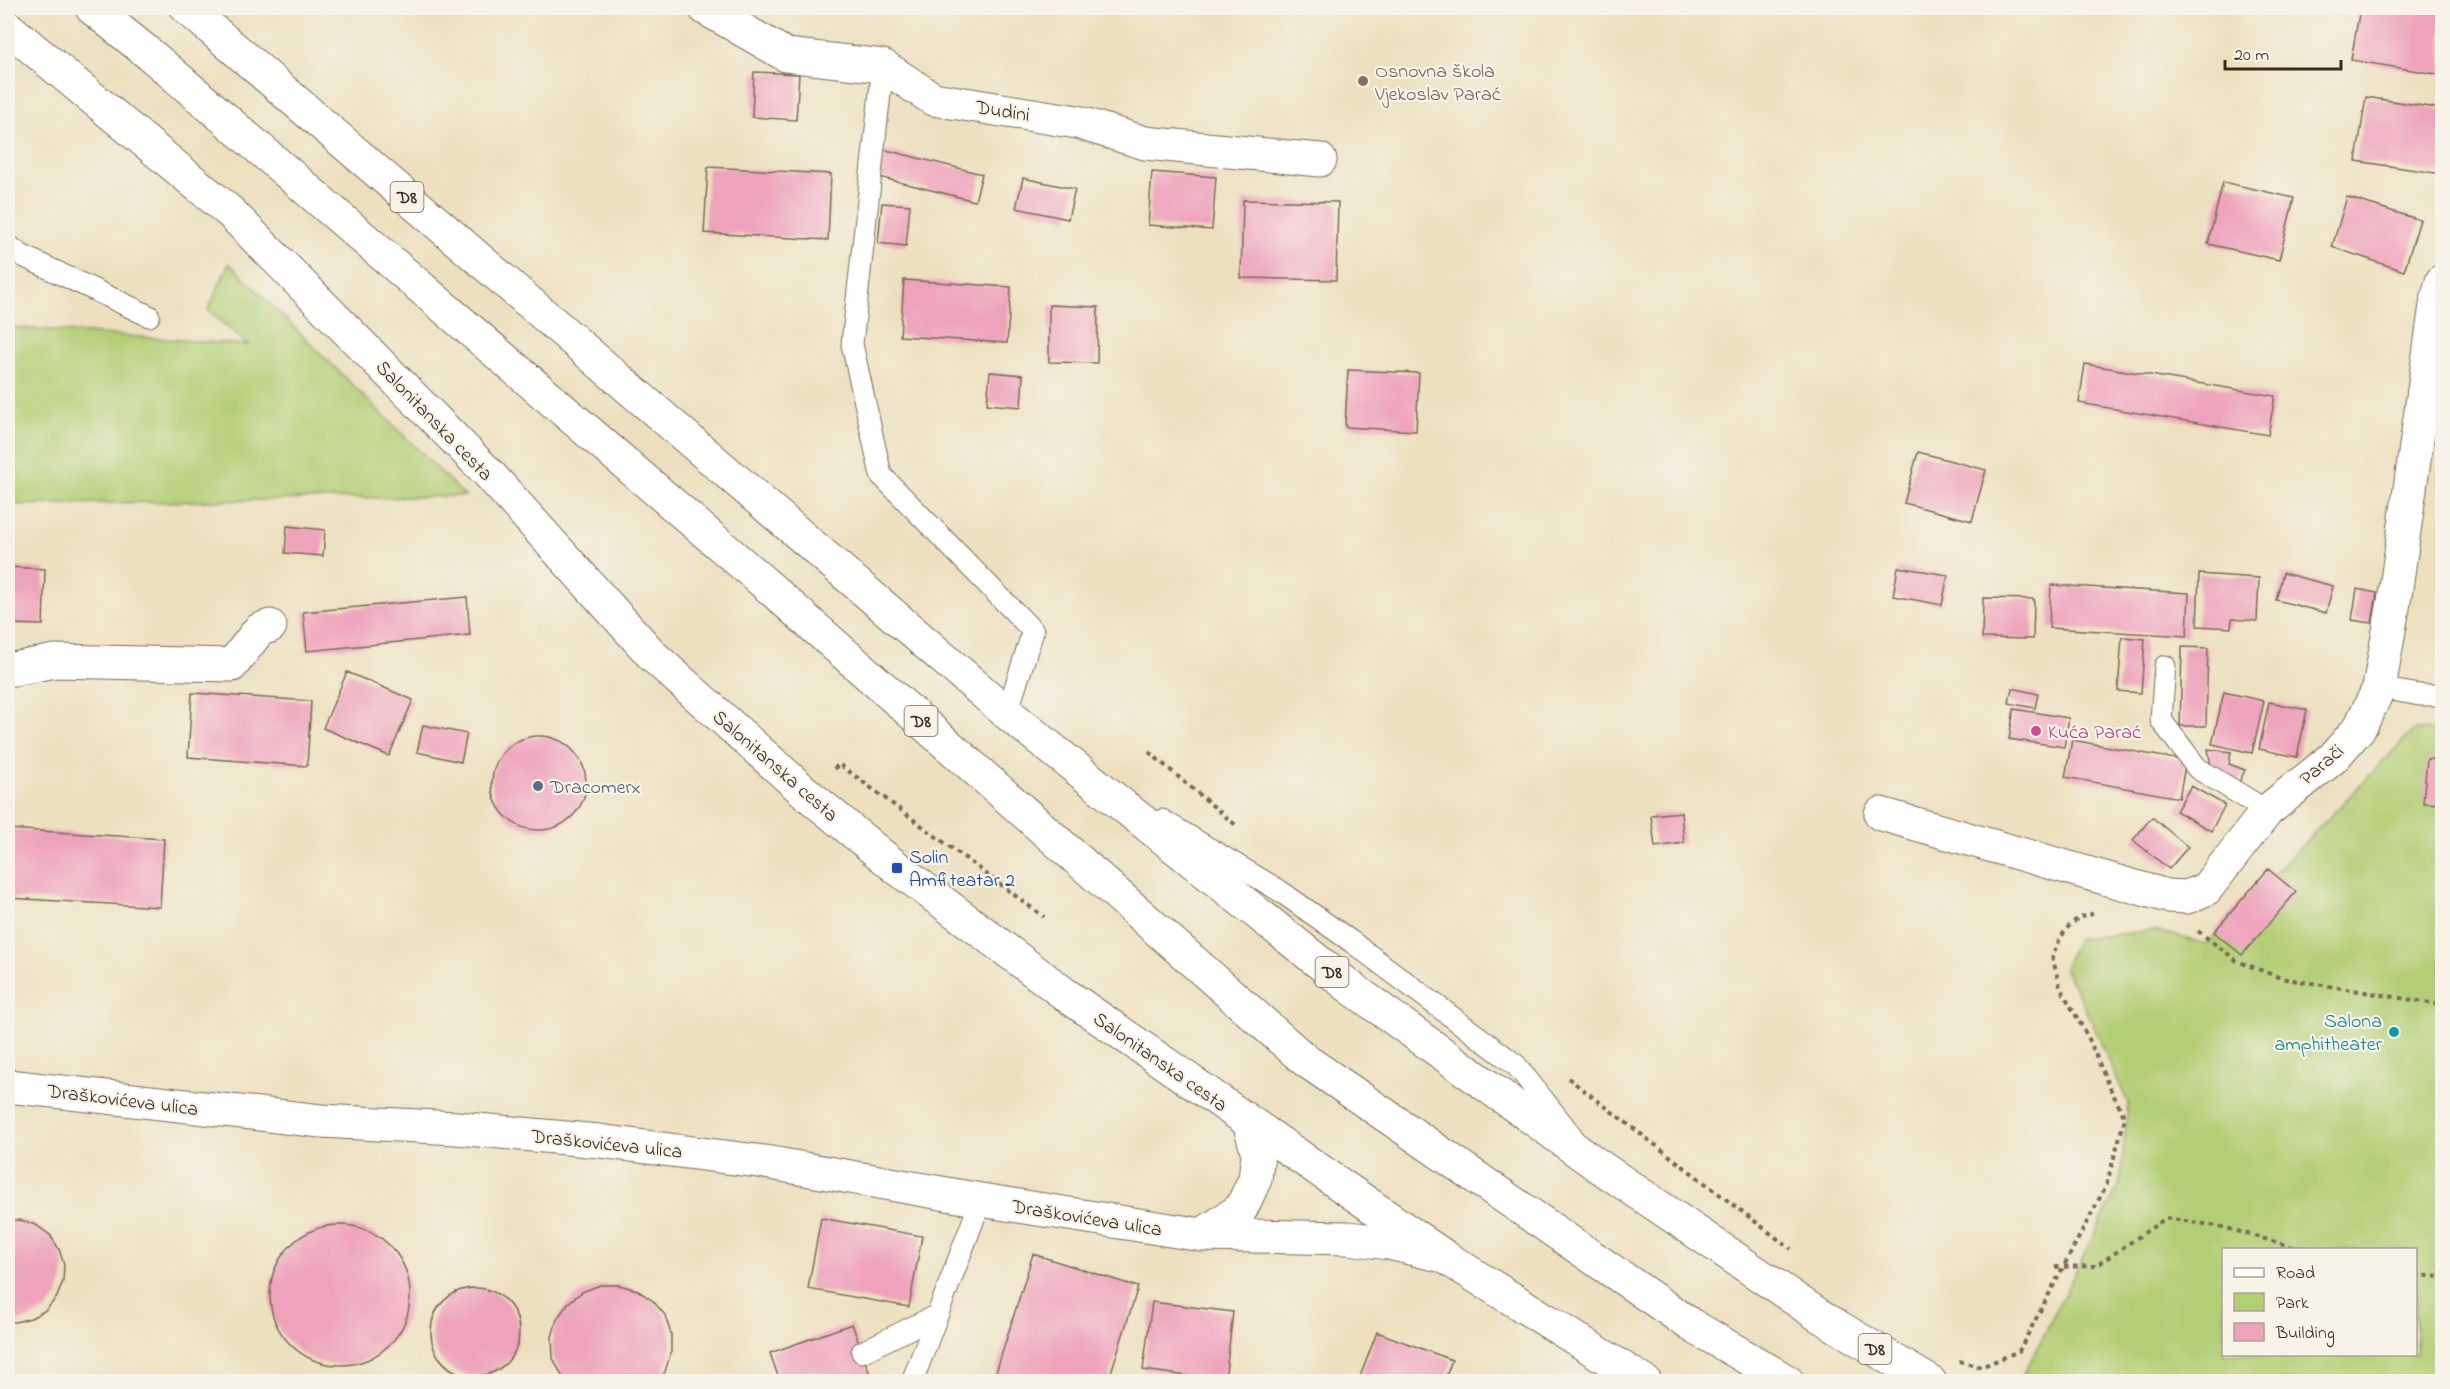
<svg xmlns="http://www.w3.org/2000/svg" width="2450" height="1389" font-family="'Indie Flower',sans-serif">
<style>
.green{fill:#b2ce75;stroke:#767c4a;stroke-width:1.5;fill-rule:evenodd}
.building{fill:#eea2bb}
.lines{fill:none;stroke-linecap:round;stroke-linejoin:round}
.service-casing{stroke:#796a56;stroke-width:23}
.minor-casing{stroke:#796a56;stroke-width:35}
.secondary-casing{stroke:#796a56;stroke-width:35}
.trunk-casing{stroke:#796a56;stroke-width:35}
.path{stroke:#796a56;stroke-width:4;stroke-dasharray:4.5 4.5;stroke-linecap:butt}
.service{stroke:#fff;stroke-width:21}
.minor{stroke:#fff;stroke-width:33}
.secondary{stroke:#fff;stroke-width:33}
.trunk{stroke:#fff;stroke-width:33}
.education-dot{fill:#8d6e63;stroke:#f7f3e8;stroke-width:2}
.hotel-dot{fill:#d1479c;stroke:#f7f3e8;stroke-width:2}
.service-dot{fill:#5c6f8a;stroke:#f7f3e8;stroke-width:2}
.transit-dot{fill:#1a4fb4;stroke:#f7f3e8;stroke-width:2}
.culture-dot{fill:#0f9aa8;stroke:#f7f3e8;stroke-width:2}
.labels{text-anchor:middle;stroke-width:4.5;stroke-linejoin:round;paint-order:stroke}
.shield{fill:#f7f3e8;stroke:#73665b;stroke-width:1.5}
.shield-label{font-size:18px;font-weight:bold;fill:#3b2a1e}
.education-label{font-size:20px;fill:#785e54;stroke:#f7f3e8;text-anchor:start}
.street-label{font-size:20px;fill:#3b2a1e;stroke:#f7f3e8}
.hotel-label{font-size:20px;fill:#b23c85;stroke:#f7f3e8;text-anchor:start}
.service-label{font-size:20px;fill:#4e5e75;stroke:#f7f3e8;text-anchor:start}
.transit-label{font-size:20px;fill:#164399;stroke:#f7f3e8;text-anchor:start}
.culture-label{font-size:20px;fill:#0d838f;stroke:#f7f3e8;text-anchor:end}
</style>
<rect width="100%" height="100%" fill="#f7f3e8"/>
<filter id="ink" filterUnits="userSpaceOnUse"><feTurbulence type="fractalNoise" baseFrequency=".0167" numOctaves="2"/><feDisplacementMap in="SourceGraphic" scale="12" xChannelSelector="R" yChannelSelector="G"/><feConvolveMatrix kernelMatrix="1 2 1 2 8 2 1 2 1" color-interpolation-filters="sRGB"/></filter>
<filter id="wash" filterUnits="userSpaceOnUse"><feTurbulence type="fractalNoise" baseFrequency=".008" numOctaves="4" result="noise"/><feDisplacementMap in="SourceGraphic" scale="24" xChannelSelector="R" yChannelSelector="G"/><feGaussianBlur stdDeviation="1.35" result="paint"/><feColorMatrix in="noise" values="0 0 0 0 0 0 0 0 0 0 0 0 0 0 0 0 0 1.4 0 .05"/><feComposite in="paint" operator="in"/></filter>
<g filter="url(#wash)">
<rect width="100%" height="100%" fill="#ede0bf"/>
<!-- green -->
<path class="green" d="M229 263 465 496 8 505V327L248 345 208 310Z
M2414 730 2442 731V1381L2020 1382 2120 1183 2128 1103 2083 1003 2064 968 2077 939 2154 930 2206 944ZM2224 1250H2416V1354H2224Z"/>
<g id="blocks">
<!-- building -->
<path class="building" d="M2360 8H2442V75L2351 60Z
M754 72 799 74 796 120 752 117Z
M2366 97 2442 109V174L2356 161Z
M882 149 982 174 975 201 875 176Z
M708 167 831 174 828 240 704 233Z
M1152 172 1216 177 1212 230 1148 225Z
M1023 178 1075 189 1068 219 1016 208Z
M2223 182 2294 198 2279 260 2208 244Z
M2347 197 2420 220 2404 271 2332 247Z
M1243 200 1338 202 1336 280 1241 278Z
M882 203 910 205 906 246 878 243Z
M904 280 1011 287 1007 343 900 336Z
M1049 305 1098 307 1097 363 1049 362Z
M2085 364 2275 396 2268 435 2079 403Z
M1348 370 1419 373 1416 431 1345 427Z
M990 372 1023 375 1021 407 987 404Z
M1918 452 1986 470 1972 521 1904 503Z
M287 526 325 530 323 556 285 553Z
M8 567 45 569 43 625 8 624Z
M1898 567 1948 575 1942 605 1893 596Z
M2283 573 2333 586 2326 613 2276 600Z
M2199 574 2259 578 2257 621 2232 619 2231 628 2197 626Z
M2051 585 2189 593 2187 636 2049 628Z
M2357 589 2377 593 2372 623 2352 620Z
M467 597 470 635 307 651 303 612Z
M1983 598 2034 599 2033 639 1982 638Z
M2122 637 2145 639 2141 693 2118 691Z
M2182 647 2208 648 2206 726H2180Z
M347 672 413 700 389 756 323 728Z
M2012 688 2038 694 2035 708 2009 703Z
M2224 692 2264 701 2252 753 2212 744Z
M192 693 311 701 307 766 188 757Z
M2269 702 2307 710 2297 757 2259 749Z
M2014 709 2069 718 2064 747 2009 739Z
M423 725 467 734 461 762 417 752Z
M492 783a47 47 0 1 1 94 0a47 47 0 1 1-94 0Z
M2072 740 2186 761 2179 798 2065 777Z
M2208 749 2231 752 2229 764 2245 770 2237 787 2211 766Z
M2427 759 2442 760V804L2423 803Z
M2191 786 2225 805 2211 831 2176 811Z
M1681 812 1684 843 1655 847 1651 815Z
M2152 817 2188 847 2169 869 2133 840Z
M8 829 164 839 160 907 8 898Z
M2268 869 2296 892 2242 955 2214 932Z
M821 1218 922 1236 909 1307 808 1289Z
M20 1220 36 1225 50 1235 59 1249 64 1265 63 1281 57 1297 46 1310 31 1318 15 1322 8 1321V1221Z
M270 1295a70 70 0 1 1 140 0a70 70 0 1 1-140 0Z
M1033 1254 1138 1287 1108 1382H993Z
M600 1285H619L637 1290 653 1301 665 1315 671 1334V1352L665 1372 657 1382H566L562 1376 553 1358 552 1337 557 1319 568 1303 582 1292Z
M431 1332a44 44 0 1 1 88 0a44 44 0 1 1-88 0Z
M1152 1302 1233 1312 1225 1381 1143 1370Z
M852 1324 872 1380 780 1382 770 1353Z
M1377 1332 1452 1360 1444 1382H1358Z"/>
</g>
</g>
<g filter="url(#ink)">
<use href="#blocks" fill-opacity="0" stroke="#796a56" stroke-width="1.5"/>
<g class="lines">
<!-- service casing -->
<g class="service-casing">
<path id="service" d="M883 66 852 344 881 475 1033 631 1007 713
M8 245 21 255 149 316
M2165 666 2161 720 2197 768 2267 811
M2379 688 2420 695H2442
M1162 820 1280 891 1352 942 1516 1065 1572 1136
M862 1352 937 1315
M912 1382 981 1200"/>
</g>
<!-- minor casing -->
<g class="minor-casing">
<path id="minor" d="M705 8 786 55 883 66 933 99 1077 122 1145 143 1320 160
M8 670 55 661 232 665 259 630 270 626
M1881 814 2167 896 2187 897 2206 889 2267 811 2333 758 2360 727 2379 688 2394 602 2436 305 2442 281
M8 1086 321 1121 456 1128 599 1141 765 1162 981 1200 1202 1235 1348 1238 1389 1243 1443 1256
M1202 1235 1241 1209 1255 1179 1258 1154 1249 1122"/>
</g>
<!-- secondary casing -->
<g class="secondary-casing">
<path id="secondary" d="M8 28 230 212 489 474 654 657 806 793 897 868 1066 995 1445 1257 1645 1382"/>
</g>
<!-- trunk casing -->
<g class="trunk-casing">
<path id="trunk" d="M92 8 153 57 762 581 1305 1060 1691 1325 1788 1382
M187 8 1007 713 1350 987 1593 1162 1820 1316 1930 1382"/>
</g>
<!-- path -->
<path class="path" d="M1149 752 1238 827
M834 769 839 764 1044 917
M2198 931 2237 961 2281 978 2442 1005
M1568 1078 1791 1249
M2055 1267 2096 1266 2166 1218 2223 1227 2303 1250
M2416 1275 2442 1277
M1959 1361 1981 1367 2019 1351 2106 1186 2125 1118 2107 1082 2089 1039 2060 987 2052 956C2062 935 2068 918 2093 914"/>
<!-- service -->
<use href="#service" class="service"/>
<!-- minor -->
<use href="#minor" class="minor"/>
<!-- secondary -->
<use href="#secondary" class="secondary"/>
<!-- trunk -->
<use href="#trunk" class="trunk"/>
</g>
</g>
<!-- markers -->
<circle class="education-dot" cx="1363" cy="81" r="6"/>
<circle class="hotel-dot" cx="2036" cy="731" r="6"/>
<circle class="service-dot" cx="538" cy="786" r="6"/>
<rect class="transit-dot" x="891" y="862" width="12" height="12" rx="3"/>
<circle class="culture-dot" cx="2394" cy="1032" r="6"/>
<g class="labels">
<!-- shield labels -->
<g class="shield">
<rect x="390.5" y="182" width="33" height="30" rx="4.5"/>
<rect x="904.5" y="706" width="33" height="30" rx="4.5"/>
<rect x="1315.5" y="957" width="33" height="30" rx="4.5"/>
<rect x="1858.5" y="1334" width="33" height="30" rx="4.5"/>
</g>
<g class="shield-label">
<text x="407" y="203">D8</text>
<text x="921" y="727">D8</text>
<text x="1332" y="978">D8</text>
<text x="1875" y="1355">D8</text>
</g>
<!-- education labels -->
<g class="education-label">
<text x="1375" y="77">Osnovna škola<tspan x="1375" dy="23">Vjekoslav Parać</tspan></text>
</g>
<!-- street labels -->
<g class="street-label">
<text transform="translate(1003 110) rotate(9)" y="7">Dudini</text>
<text transform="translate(435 420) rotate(46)" y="7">Salonitanska cesta</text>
<text transform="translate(2321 764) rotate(-41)" y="7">Parači</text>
<text transform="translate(776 765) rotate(41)" y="7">Salonitanska cesta</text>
<text transform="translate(1161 1061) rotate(35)" y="7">Salonitanska cesta</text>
<text transform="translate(123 1099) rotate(7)" y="7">Draškovićeva ulica</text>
<text transform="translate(607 1143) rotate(6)" y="7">Draškovićeva ulica</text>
<text transform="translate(1087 1217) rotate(9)" y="7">Draškovićeva ulica</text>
</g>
<!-- hotel labels -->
<g class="hotel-label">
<text x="2048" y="738">Kuća Parać</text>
</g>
<!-- service labels -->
<g class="service-label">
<text x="550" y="793">Dracomerx</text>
</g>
<!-- transit labels -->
<g class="transit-label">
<text x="909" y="863">Solin<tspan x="909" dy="23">Amfiteatar 2</tspan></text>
</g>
<!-- culture labels -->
<g class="culture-label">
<text x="2382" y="1027">Salona<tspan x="2382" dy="23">amphitheater</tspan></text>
</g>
</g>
<!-- margin -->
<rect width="2450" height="1389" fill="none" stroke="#f7f3e8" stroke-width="30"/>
<!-- legend -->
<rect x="2222" y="1248" width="195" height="108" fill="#f7f3e8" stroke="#aca397" stroke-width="1.5"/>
<rect x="2234" y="1268" width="30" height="9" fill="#ffffff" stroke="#aca397" stroke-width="1.5"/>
<text x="2276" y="1278" font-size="18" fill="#3b2a1e">Road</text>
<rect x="2234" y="1293" width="30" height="18" fill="#b2ce75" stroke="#aca397" stroke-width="1.5"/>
<text x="2276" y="1308" font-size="18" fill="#3b2a1e">Park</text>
<rect x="2234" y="1323" width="30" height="18" fill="#eea2bb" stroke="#aca397" stroke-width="1.5"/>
<text x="2276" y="1338" font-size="18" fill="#3b2a1e">Building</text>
<!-- scale -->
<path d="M2225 60v9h116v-9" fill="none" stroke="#3b2a1e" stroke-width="3"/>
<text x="2234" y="60" font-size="18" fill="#3b2a1e" stroke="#f7f3e8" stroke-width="4.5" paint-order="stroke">20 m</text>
</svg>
